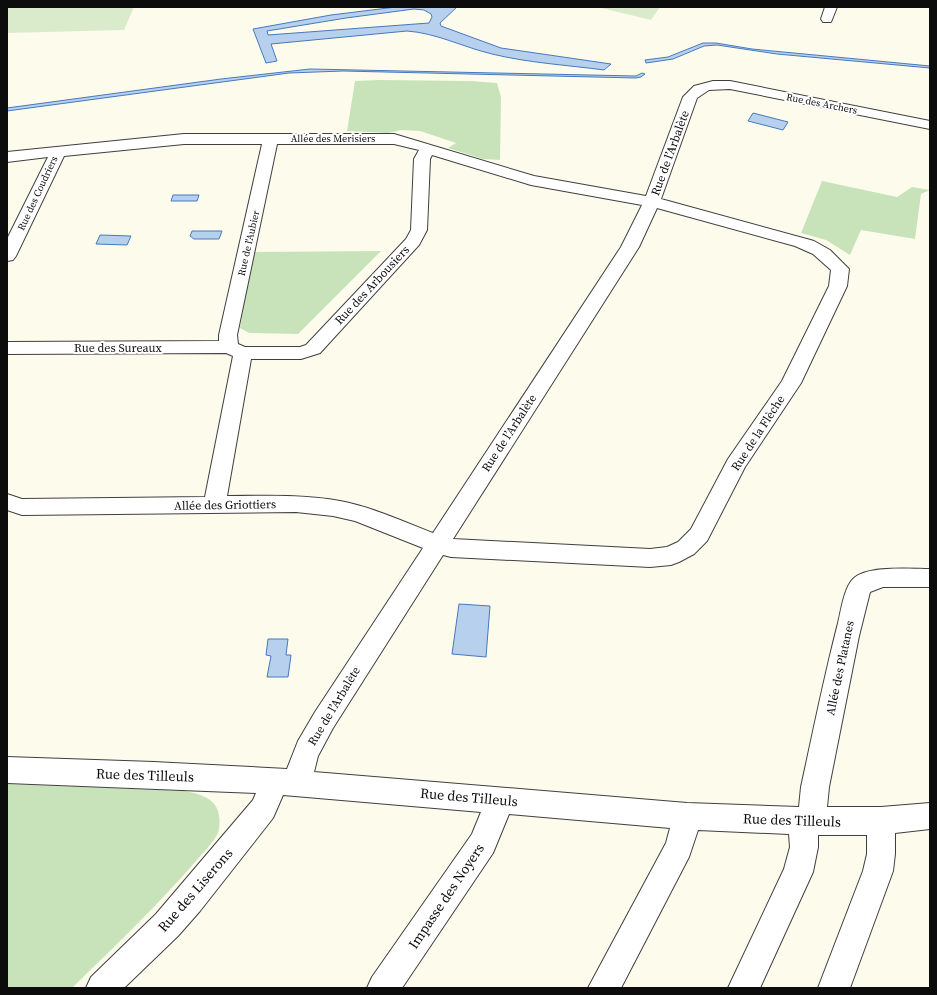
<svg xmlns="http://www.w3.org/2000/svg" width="937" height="995" font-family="'Source Serif 4',serif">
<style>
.green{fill:#c8e3ba}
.pitch{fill:#daebcb}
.water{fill:#b7d0ee;stroke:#4679bd;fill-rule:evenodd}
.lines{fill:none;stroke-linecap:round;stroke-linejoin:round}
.minor-casing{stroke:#3f3f3f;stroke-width:2}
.minor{fill:#fff;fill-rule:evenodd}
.labels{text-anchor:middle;stroke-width:4;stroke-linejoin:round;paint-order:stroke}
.far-street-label{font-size:10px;fill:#0c0c0c;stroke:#fff}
.street-label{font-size:12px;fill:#0c0c0c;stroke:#fff}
.near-street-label{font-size:14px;fill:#0c0c0c;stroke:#fff}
</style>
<rect width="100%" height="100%" fill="#fdfcec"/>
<!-- green -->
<path class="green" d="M379 80 470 81 497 83 501 97 500 160 483 159 448 148 456 143 420 131 401 130 388 133 347 131 355 81Z
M822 181 897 197 912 187 930 190 921 194 915 239 861 230 850 255 826 240 801 233Z
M381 251 298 334 249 333 240 328 253 252Z
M7 784 184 791C207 795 223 802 219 829 218 838 202 854 196 861 157 906 114 947 72 988H7Z"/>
<!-- pitch -->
<path class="pitch" d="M7 7H134L124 30 7 33Z
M597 7H660L651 20Z"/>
<!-- water -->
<path class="water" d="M396 7H457L440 23 441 26 501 48 611 64 604 70C567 65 529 63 492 54 463 47 436 33 407 31L271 44 277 61 266 63 253 29 331 15ZM414 9 424 10 431 14 432 17 429 23 268 35 267 31 346 18Z
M703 43H716L752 49 930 66V68L777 54 717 45 704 46 673 59 646 63 645 60 668 57Z
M310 69 636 76 642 73 645 74 641 77 636 78 343 71 289 73 7 111V108L221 79Z
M753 113 788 122 783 130 748 121Z
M173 195H199L197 201H171Z
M192 231H222L219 239H194L190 236Z
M100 235 131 236 127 245 96 244Z
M459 604 490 606 486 657 452 654Z
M268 639H288L286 655H291L288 677H267L271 656 266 655Z"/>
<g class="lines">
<!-- minor casing -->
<g class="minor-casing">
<path id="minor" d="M825 7H837L831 22H823L821 19Z
M713 81H730L930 121V129L730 89 709 90 697 98 661 199 814 241 830 250 849 269 847 286 801 383 745 467 707 541 694 554 679 562 671 565 650 567 451 557 443 555 333 728 318 756 314 772 687 803 799 807 801 787C813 732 824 677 838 623 841 611 844 588 853 579 866 565 911 569 930 569V587H883L870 592 859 636 829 787 827 807H881L930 803V829L895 833V854L893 871 850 988H818L863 871 867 854V835H818V847L813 872 760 988H728L784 869 790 847 789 834 698 830 689 857 621 988H588L666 843 670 828 509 814 493 853 402 988H367L372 977 472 834 481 812 283 795 273 818 200 911 178 936 124 988H86L91 977 156 914 253 800 256 793 7 783V757L154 762 287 769 298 741 315 712 423 548 355 521 333 516 296 512 22 515 7 510V494L22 499 205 497 233 356 226 353 7 354V342L219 341V335L262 144H184L64 156 16 256 13 260 7 261V239L48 157 7 162V152L184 134H394L534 176 646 196 683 97 694 86ZM277 144H394L419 150 414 159 411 230 406 239 306 345 300 347H245L238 344 237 335ZM432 155 531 185 642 205 621 247 433 533C402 521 372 507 340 501 303 494 264 496 227 496L251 359H301L320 353 419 245 427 230 430 159ZM657 208 795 246 813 254 831 270 829 286 782 381 728 459 691 529 678 542 667 547 650 549 453 539 639 247Z"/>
</g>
<!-- minor -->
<use href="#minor" class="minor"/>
</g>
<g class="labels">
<!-- far-street labels -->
<g class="far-street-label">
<text transform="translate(822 103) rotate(11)" y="4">Rue des Archers</text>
<text x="333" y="142">Allée des Merisiers</text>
<text transform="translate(37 193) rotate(-65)" y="4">Rue des Coudriers</text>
<text transform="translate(248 243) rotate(-77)" y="4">Rue de l'Aubier</text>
</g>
<!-- street labels -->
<g class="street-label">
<text transform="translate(670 153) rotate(-70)" y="4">Rue de l’Arbalète</text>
<text transform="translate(372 285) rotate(-47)" y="4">Rue des Arbousiers</text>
<text x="118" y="352">Rue des Sureaux</text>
<text transform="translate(509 433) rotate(-57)" y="4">Rue de l’Arbalète</text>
<text transform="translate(758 433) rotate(-57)" y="4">Rue de la Flèche</text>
<text transform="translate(225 505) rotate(-1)" y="4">Allée des Griottiers</text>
<text transform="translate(840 668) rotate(-78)" y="4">Allée des Platanes</text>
<text transform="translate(334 706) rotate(-59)" y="4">Rue de l’Arbalète</text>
</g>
<!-- near-street labels -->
<g class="near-street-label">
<text transform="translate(145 775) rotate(2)" y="5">Rue des Tilleuls</text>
<text transform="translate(469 797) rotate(5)" y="5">Rue des Tilleuls</text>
<text transform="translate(792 820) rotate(2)" y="5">Rue des Tilleuls</text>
<text transform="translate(195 890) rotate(-49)" y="5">Rue des Liserons</text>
<text transform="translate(446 896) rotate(-56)" y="5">Impasse des Noyers</text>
</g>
</g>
<!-- border -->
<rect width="937" height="995" fill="none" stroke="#0c0c0c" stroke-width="16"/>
</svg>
